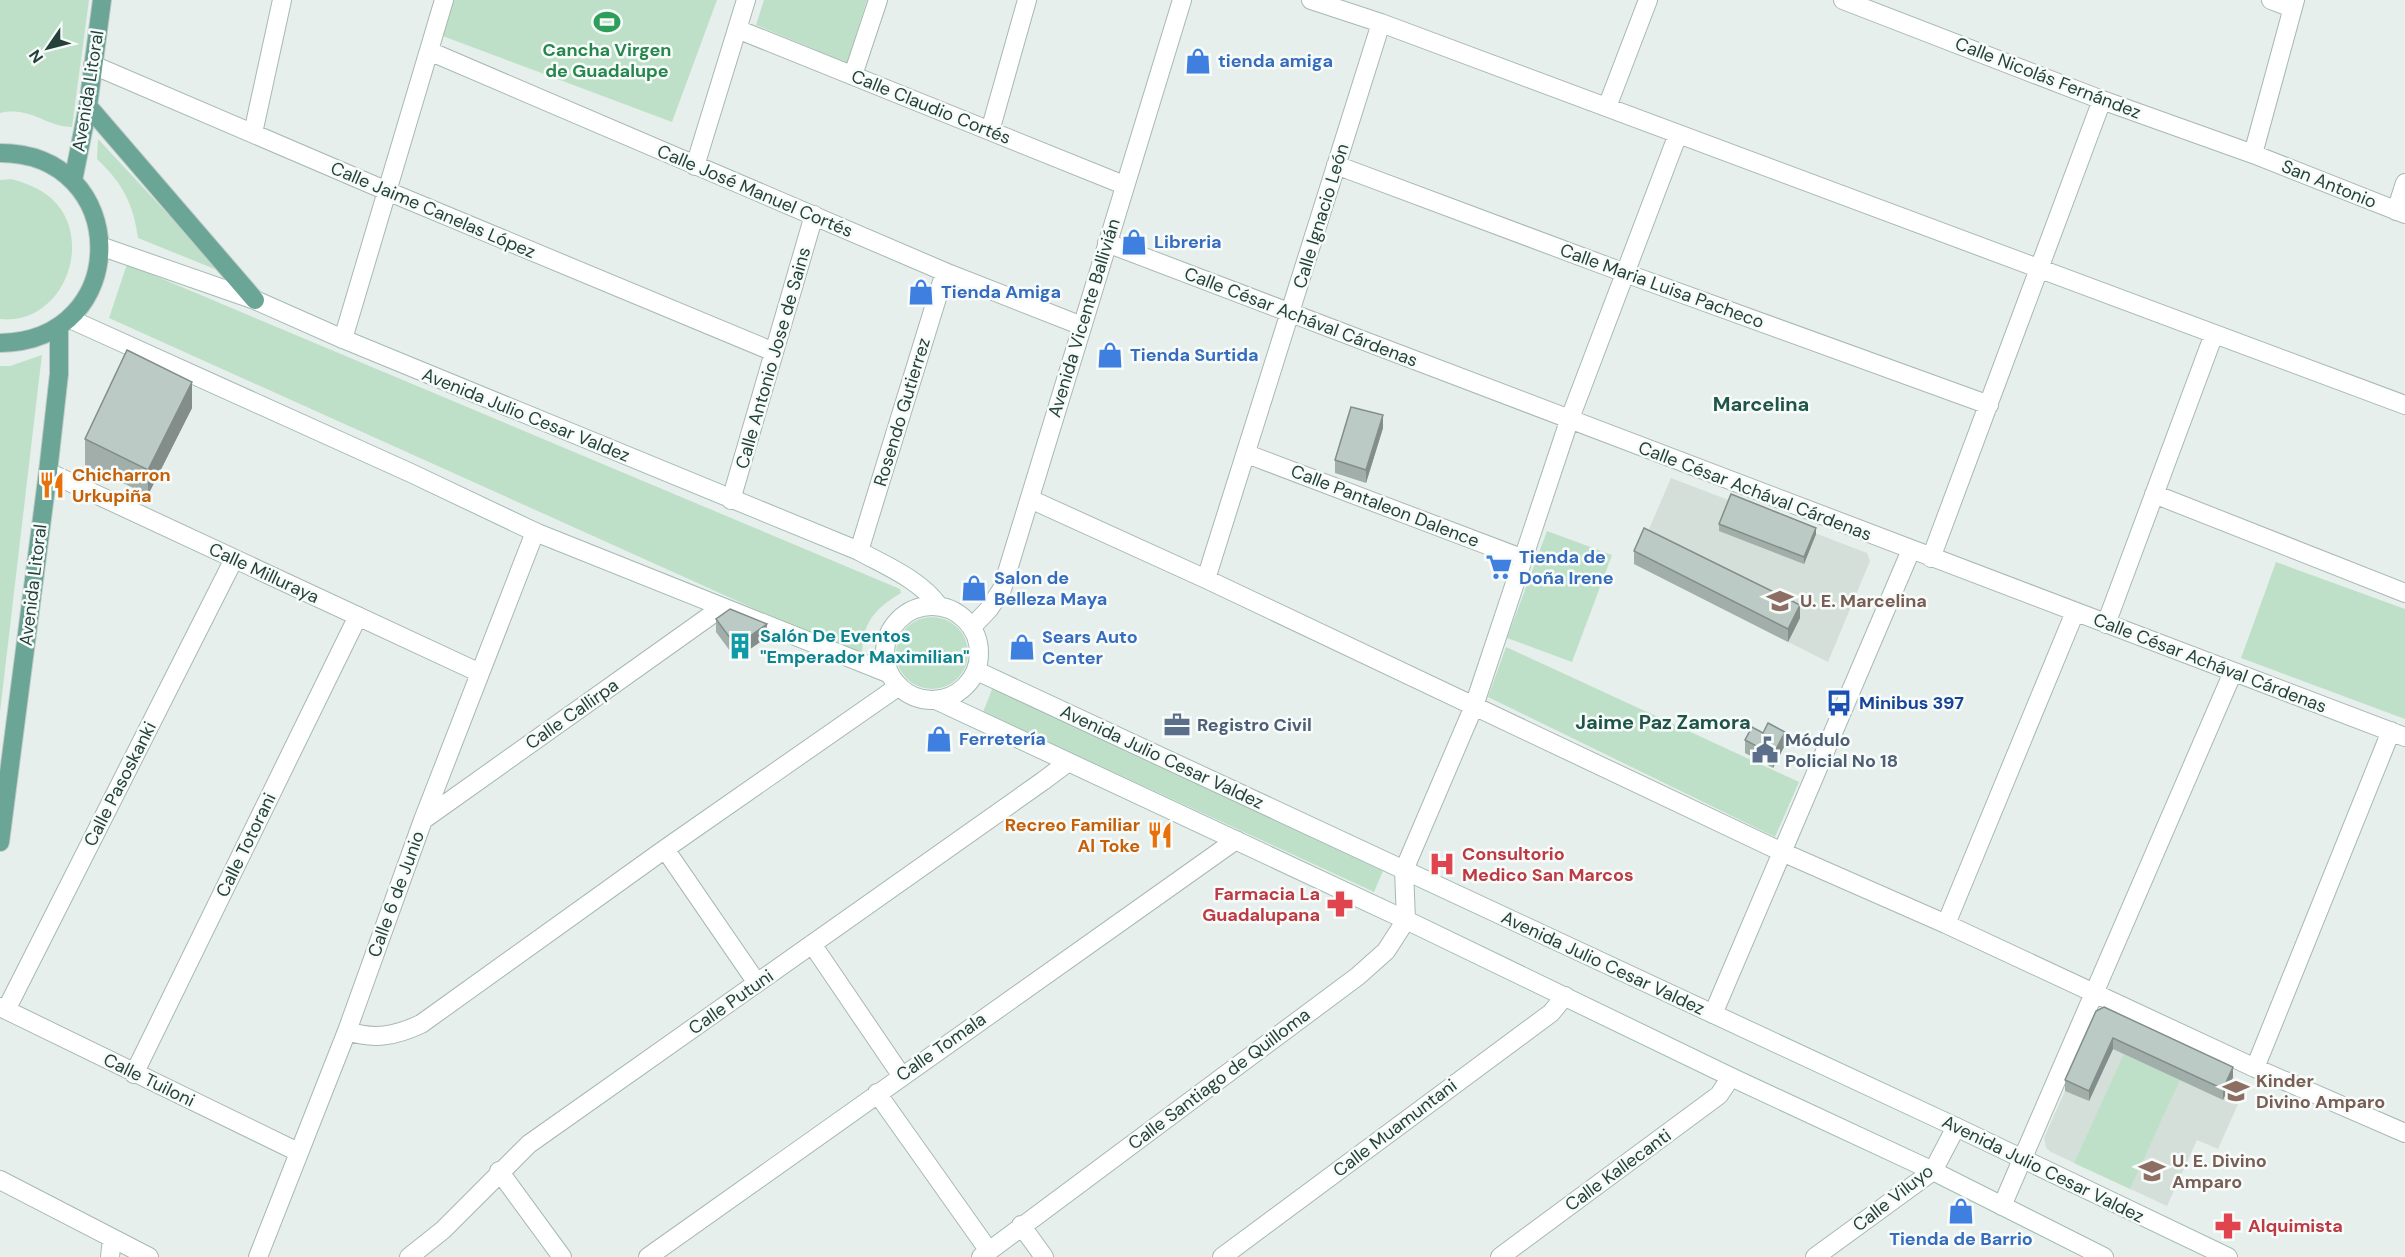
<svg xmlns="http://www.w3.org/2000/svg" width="2405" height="1257" font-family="'DM Sans',sans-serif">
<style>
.built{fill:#d4dfda}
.green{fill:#bfe0c8}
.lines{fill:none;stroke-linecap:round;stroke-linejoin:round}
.minor-casing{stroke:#a8b8b2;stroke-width:20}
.tertiary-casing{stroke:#a8b8b2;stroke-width:20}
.secondary-casing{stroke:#a4bbb3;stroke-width:20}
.primary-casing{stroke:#c2cac8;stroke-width:20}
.minor{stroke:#fff;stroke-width:18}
.tertiary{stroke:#fff;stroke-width:18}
.secondary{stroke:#fff;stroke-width:18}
.primary{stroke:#6aa596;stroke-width:18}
.wall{fill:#a1aea9}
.shaded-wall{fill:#838d89}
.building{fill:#bbcac4;stroke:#838d89;stroke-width:1.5}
.labels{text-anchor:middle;stroke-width:5;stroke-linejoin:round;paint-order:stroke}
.leisure-label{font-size:18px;font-weight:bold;fill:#27864d;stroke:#f7fbf9}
.shop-label{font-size:18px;font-weight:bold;fill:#366cbe;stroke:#f7fbf9;text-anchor:start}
.street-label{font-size:18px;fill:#24423a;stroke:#f7fbf9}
.food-label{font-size:18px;font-weight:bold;fill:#c56008;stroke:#f7fbf9;text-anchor:start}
.education-label{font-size:18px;font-weight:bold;fill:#785e54;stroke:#f7fbf9;text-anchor:start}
.culture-label{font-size:18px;font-weight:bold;fill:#0d838f;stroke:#f7fbf9;text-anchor:start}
.transit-label{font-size:18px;font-weight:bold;fill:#164399;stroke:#f7fbf9;text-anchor:start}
.service-label{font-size:18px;font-weight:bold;fill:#4e5e75;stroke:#f7fbf9;text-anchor:start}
.health-label{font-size:18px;font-weight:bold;fill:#be3a42;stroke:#f7fbf9;text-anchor:start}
.neighbourhood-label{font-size:20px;font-weight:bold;fill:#1f5548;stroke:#f7fbf9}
</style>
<rect width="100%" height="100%" fill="#e6efeb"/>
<!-- built -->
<path class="built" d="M1671 478 1867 553 1870 561 1828 662 1634 564Z
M2104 1018 2247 1084 2218 1149 2197 1140 2167 1206 2051 1152 2046 1148 2044 1138 2096 1021Z"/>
<!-- green -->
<path class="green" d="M0 0H89L72 127C45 127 32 106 0 113Z
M453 0H717L672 122 440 35Z
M764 0H867L847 63 756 25Z
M98 139 222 272 138 238C133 203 123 184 97 159Z
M11 179C26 183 40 188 52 199 96 240 63 326 0 319V180Z
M127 264 900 589 901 593C872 611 863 622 862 657L109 318Z
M42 355 40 371 0 712V366H10Z
M1547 531 1612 555 1572 662 1507 638Z
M2276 562 2405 609V719L2241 658Z
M896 653a36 36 0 1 1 72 0a36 36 0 1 1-72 0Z
M1506 647 1799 782 1775 837 1488 697Z
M993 687 1383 871 1374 892 983 712Z
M2124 1054 2180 1080 2130 1189 2074 1163Z"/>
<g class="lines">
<!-- minor casing -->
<g class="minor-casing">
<path id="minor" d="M1311 0 1381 23 2405 405
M1843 0 2102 100 2253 154 2405 214
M2271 0 2292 8
M737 29 1124 185
M429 51 945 272 1082 326
M93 65 387 191 774 352
M853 75 878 0
M1607 107 1648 0
M990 131 1027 0
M253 133 282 0
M2253 154 2295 0
M1336 165 1625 273 1989 405
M695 166 746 0
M2396 211 2405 183
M1107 243 2405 737
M343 339 444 0
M1247 454 1524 559
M48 472 480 673
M2154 494 2405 593
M1030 499 1206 579 1782 852 1946 924 2255 1068 2405 1133
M731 500 814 215
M859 551 945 272
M1931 558 2102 100
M1206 579 1381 23
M2106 624 2214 334
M423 820 721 608
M665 849 757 983
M1946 924 2075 612
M812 944 901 1075
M0 1007 298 1152
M6 1010 234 559
M1713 1014 1911 550
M347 1031C375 1040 395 1036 421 1024L665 849 899 686
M2255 1068 2391 731
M134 1074 358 616
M877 1093 989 1251
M499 1171 562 1257
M0 1180 149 1257
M2002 1206 2233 672
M1021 1225 1044 1257
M110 1257 112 1238
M258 1257 347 1031 423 820 535 532
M409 1257 443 1230 529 1144 1043 781 1067 763
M648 1257 1236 840
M981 1257 1358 976 1386 951 1406 920 1404 870 1474 706 1569 421 1678 134
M1222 1257 1551 1013 1565 996
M1500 1257 1719 1095 1731 1077
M1815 1257 1933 1171 1956 1127"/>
</g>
<!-- tertiary casing -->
<g class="tertiary-casing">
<path id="tertiary" d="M972 627 989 609 1002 589 1182 0"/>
</g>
<!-- secondary casing -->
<g class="secondary-casing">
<path id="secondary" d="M100 246 255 300 343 339 859 551C888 567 919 579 939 606
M70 319 413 474 535 532 890 674
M885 653a47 47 0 1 1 94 0a47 47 0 1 1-94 0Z
M977 671 1956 1127 2228 1257
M938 701 1406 920 1731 1077 1933 1171 2104 1257"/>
</g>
<!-- primary casing -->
<g class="primary-casing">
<path id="primary" d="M88 106 255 300
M0 153C131 153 134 341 0 343
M73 181 88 106 102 0
M0 842 48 472 59 374V327"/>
</g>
<!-- minor -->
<use href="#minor" class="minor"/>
<!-- tertiary -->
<use href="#tertiary" class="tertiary"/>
<!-- secondary -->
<use href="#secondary" class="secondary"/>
<!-- primary -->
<use href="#primary" class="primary"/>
</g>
<!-- wall -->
<path class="wall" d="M192 408 148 495 85 465V439Z
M1383 428 1366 483 1335 473V460Z
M1719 524 1816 534 1804 564 1719 531Z
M1634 551 1800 618 1788 642 1634 564Z
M716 619 767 637 736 659 716 632Z
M1745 740 1785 745 1773 768 1745 753Z
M2096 1011 2233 1077 2223 1100 2113 1049 2089 1101 2065 1091V1080Z"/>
<!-- shaded-wall -->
<path class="shaded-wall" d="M192 382V408L148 495V470Z
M1383 415V428L1366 483V470Z
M1816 528V534L1804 564V557Z
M1800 605V618L1788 642V629Z
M767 624V637L736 659V646Z
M1785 732V745L1773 768V755Z
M2113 1038V1049L2089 1101V1091Z
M2233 1067V1077L2223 1100V1089Z"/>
<!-- building -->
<path class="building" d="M127 350 192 382 148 470 85 439Z
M1351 407 1383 415 1366 470 1335 460Z
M1731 494 1816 528 1804 557 1719 524Z
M1644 528 1800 605 1788 629 1634 551Z
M730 609 767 624 736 646 716 619Z
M1768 723 1785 732 1773 755 1745 740 1752 727 1763 733Z
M2104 1007 2233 1067 2223 1089 2113 1038 2089 1091 2065 1080 2096 1011Z"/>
<!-- icons -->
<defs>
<g id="stadium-bare" transform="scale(2.07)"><path d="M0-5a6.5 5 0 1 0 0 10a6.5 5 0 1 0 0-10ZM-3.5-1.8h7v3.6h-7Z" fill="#2e9e5b" stroke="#f7fbf9" stroke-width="2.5" paint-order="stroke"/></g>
<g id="shop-bare" transform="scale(2.07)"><path d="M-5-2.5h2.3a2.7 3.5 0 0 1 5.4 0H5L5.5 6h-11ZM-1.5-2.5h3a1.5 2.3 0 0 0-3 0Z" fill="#3f7fe0" stroke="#f7fbf9" stroke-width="2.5" paint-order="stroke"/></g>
<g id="restaurant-bare" transform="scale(2.07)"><path d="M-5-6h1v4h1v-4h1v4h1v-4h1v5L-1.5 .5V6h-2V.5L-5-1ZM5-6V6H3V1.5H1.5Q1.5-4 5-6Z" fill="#e8710a" stroke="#f7fbf9" stroke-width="2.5" paint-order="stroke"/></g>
<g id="supermarket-bare" transform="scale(2.07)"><path d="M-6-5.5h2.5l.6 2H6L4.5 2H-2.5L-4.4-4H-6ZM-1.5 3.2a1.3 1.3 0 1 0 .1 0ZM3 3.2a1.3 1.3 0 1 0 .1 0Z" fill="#3f7fe0" stroke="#f7fbf9" stroke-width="2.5" paint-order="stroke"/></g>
<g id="school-bare" transform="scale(2.07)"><path d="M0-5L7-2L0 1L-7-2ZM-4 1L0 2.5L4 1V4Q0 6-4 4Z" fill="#8d6e63" stroke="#f7fbf9" stroke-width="2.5" paint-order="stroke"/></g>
<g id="building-bare" transform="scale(2.07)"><path d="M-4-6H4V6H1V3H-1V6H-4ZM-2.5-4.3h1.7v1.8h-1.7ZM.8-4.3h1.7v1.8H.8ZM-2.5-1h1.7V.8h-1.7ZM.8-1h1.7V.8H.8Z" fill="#0f9aa8" stroke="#f7fbf9" stroke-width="2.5" paint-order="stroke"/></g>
<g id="bus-bare" transform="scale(2.07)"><path d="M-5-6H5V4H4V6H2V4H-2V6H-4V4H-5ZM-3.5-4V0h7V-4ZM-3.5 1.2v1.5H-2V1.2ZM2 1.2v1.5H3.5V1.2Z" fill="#1a4fb4" stroke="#f7fbf9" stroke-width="2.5" paint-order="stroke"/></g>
<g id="office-bare" transform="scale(2.07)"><path d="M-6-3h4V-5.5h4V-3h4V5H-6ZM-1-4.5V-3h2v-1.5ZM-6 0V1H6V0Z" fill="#5c6f8a" stroke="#f7fbf9" stroke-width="2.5" paint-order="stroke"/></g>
<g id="civic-bare" transform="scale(2.07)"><path d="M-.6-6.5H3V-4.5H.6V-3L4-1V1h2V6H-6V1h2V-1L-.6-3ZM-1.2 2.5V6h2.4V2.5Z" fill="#5c6f8a" stroke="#f7fbf9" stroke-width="2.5" paint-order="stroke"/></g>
<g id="hospital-bare" transform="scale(2.07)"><path d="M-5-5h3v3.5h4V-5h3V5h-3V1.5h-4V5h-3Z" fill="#e0444e" stroke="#f7fbf9" stroke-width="2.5" paint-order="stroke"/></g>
<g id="pharmacy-bare" transform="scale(2.07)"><path d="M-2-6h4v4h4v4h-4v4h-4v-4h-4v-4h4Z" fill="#e0444e" stroke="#f7fbf9" stroke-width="2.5" paint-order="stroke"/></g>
</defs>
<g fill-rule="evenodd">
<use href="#stadium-bare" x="607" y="22"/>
<use href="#shop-bare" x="1198" y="61"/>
<use href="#shop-bare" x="1134" y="242"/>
<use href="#shop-bare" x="921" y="292"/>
<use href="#shop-bare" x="1110" y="355"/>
<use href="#restaurant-bare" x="52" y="485"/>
<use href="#supermarket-bare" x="1499" y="567"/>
<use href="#shop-bare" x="974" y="588"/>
<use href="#school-bare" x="1780" y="601"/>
<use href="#building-bare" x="740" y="646"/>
<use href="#shop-bare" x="1022" y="647"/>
<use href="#bus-bare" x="1839" y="703"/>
<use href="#office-bare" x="1177" y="725"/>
<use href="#shop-bare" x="939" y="739"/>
<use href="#civic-bare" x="1765" y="750"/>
<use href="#restaurant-bare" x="1160" y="835"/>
<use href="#hospital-bare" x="1442" y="864"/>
<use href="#pharmacy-bare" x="1340" y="904"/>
<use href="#school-bare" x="2236" y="1091"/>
<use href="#school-bare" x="2152" y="1171"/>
<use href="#shop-bare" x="1961" y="1211"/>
<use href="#pharmacy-bare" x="2228" y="1226"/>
</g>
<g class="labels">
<!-- leisure labels -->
<g class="leisure-label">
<text x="607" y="56">Cancha Virgen<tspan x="607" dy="21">de Guadalupe</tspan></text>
</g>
<!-- shop labels -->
<g class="shop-label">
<text x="1218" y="67">tienda amiga</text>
<text x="1154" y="248">Libreria</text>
<text x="941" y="298">Tienda Amiga</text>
<text x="1130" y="361">Tienda Surtida</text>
<text x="1519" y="563">Tienda de<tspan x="1519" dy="21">Doña Irene</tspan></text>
<text x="994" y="584">Salon de<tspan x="994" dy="21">Belleza Maya</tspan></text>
<text x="1042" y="643">Sears Auto<tspan x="1042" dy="21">Center</tspan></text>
<text x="959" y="745">Ferretería</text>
<text x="1961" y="1245" text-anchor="middle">Tienda de Barrio</text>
</g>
<!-- street labels -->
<g class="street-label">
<text transform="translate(2048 78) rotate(21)" y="6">Calle Nicolás Fernández</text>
<text transform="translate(88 91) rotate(-81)" y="6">Avenida Litoral</text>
<text transform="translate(931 107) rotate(22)" y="6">Calle Claudio Cortés</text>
<text transform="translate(2329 184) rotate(22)" y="6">San Antonio</text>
<text transform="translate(755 191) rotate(23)" y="6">Calle José Manuel Cortés</text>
<text transform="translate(433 210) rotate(23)" y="6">Calle Jaime Canelas López</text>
<text transform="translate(1321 216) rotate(-73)" y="6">Calle Ignacio León</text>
<text transform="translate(1662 286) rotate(20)" y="6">Calle Maria Luisa Pacheco</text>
<text transform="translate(1301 317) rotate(21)" y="6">Calle César Achával Cárdenas</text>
<text transform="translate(1084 318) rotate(-73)" y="6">Avenida Vicente Ballivián</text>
<text transform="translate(773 358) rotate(-74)" y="6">Calle Antonio Jose de Sains</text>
<text transform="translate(902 412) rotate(-73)" y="6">Rosendo Gutierrez</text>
<text transform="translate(526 415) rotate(22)" y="6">Avenida Julio Cesar Valdez</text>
<text transform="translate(1755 491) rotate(21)" y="6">Calle César Achával Cárdenas</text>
<text transform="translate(1385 506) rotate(21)" y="6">Calle Pantaleon Dalence</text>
<text transform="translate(264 573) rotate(25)" y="6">Calle Milluraya</text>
<text transform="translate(33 585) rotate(-83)" y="6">Avenida Litoral</text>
<text transform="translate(2210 663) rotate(21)" y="6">Calle César Achával Cárdenas</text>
<text transform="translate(572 714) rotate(-35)" y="6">Calle Callirpa</text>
<text transform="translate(1162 757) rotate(25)" y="6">Avenida Julio Cesar Valdez</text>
<text transform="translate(120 784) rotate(-63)" y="6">Calle Pasoskanki</text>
<text transform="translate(246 845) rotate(-64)" y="6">Calle Totorani</text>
<text transform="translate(396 894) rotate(-70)" y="6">Calle 6 de Junio</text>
<text transform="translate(1603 963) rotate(25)" y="6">Avenida Julio Cesar Valdez</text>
<text transform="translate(731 1002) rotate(-35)" y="6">Calle Putuni</text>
<text transform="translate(941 1047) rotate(-35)" y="6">Calle Tomala</text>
<text transform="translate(1219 1079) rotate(-37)" y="6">Calle Santiago de Quilloma</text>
<text transform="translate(149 1080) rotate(26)" y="6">Calle Tuiloni</text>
<text transform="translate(1395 1128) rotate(-37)" y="6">Calle Muamuntani</text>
<text transform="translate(2043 1169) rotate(26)" y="6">Avenida Julio Cesar Valdez</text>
<text transform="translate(1618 1170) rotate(-36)" y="6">Calle Kallecanti</text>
<text transform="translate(1893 1198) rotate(-38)" y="6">Calle Viluyo</text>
</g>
<!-- food labels -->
<g class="food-label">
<text x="72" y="481">Chicharron<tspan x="72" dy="21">Urkupiña</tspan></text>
<text x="1140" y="831" text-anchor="end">Recreo Familiar<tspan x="1140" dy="21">Al Toke</tspan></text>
</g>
<!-- education labels -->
<g class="education-label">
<text x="1800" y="607">U. E. Marcelina</text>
<text x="2256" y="1087">Kinder<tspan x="2256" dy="21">Divino Amparo</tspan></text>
<text x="2172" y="1167">U. E. Divino<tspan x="2172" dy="21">Amparo</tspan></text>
</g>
<!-- culture labels -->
<g class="culture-label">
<text x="760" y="642">Salón De Eventos<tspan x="760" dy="21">"Emperador Maximilian"</tspan></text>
</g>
<!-- transit labels -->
<g class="transit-label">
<text x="1859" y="709">Minibus 397</text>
</g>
<!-- service labels -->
<g class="service-label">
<text x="1197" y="731">Registro Civil</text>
<text x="1785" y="746">Módulo<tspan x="1785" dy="21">Policial No 18</tspan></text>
</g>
<!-- health labels -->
<g class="health-label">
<text x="1462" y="860">Consultorio<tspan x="1462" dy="21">Medico San Marcos</tspan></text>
<text x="1320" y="900" text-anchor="end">Farmacia La<tspan x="1320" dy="21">Guadalupana</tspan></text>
<text x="2248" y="1232">Alquimista</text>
</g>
<!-- neighbourhood labels -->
<g class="neighbourhood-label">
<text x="1761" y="411">Marcelina</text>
<text x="1663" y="729">Jaime Paz Zamora</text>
</g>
</g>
<!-- north arrow -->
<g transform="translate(48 48) rotate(235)" stroke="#f7fbf9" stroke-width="4.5" paint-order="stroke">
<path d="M0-4.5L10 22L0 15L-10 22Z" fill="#24423a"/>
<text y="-9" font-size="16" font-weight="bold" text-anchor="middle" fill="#24423a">N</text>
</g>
</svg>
